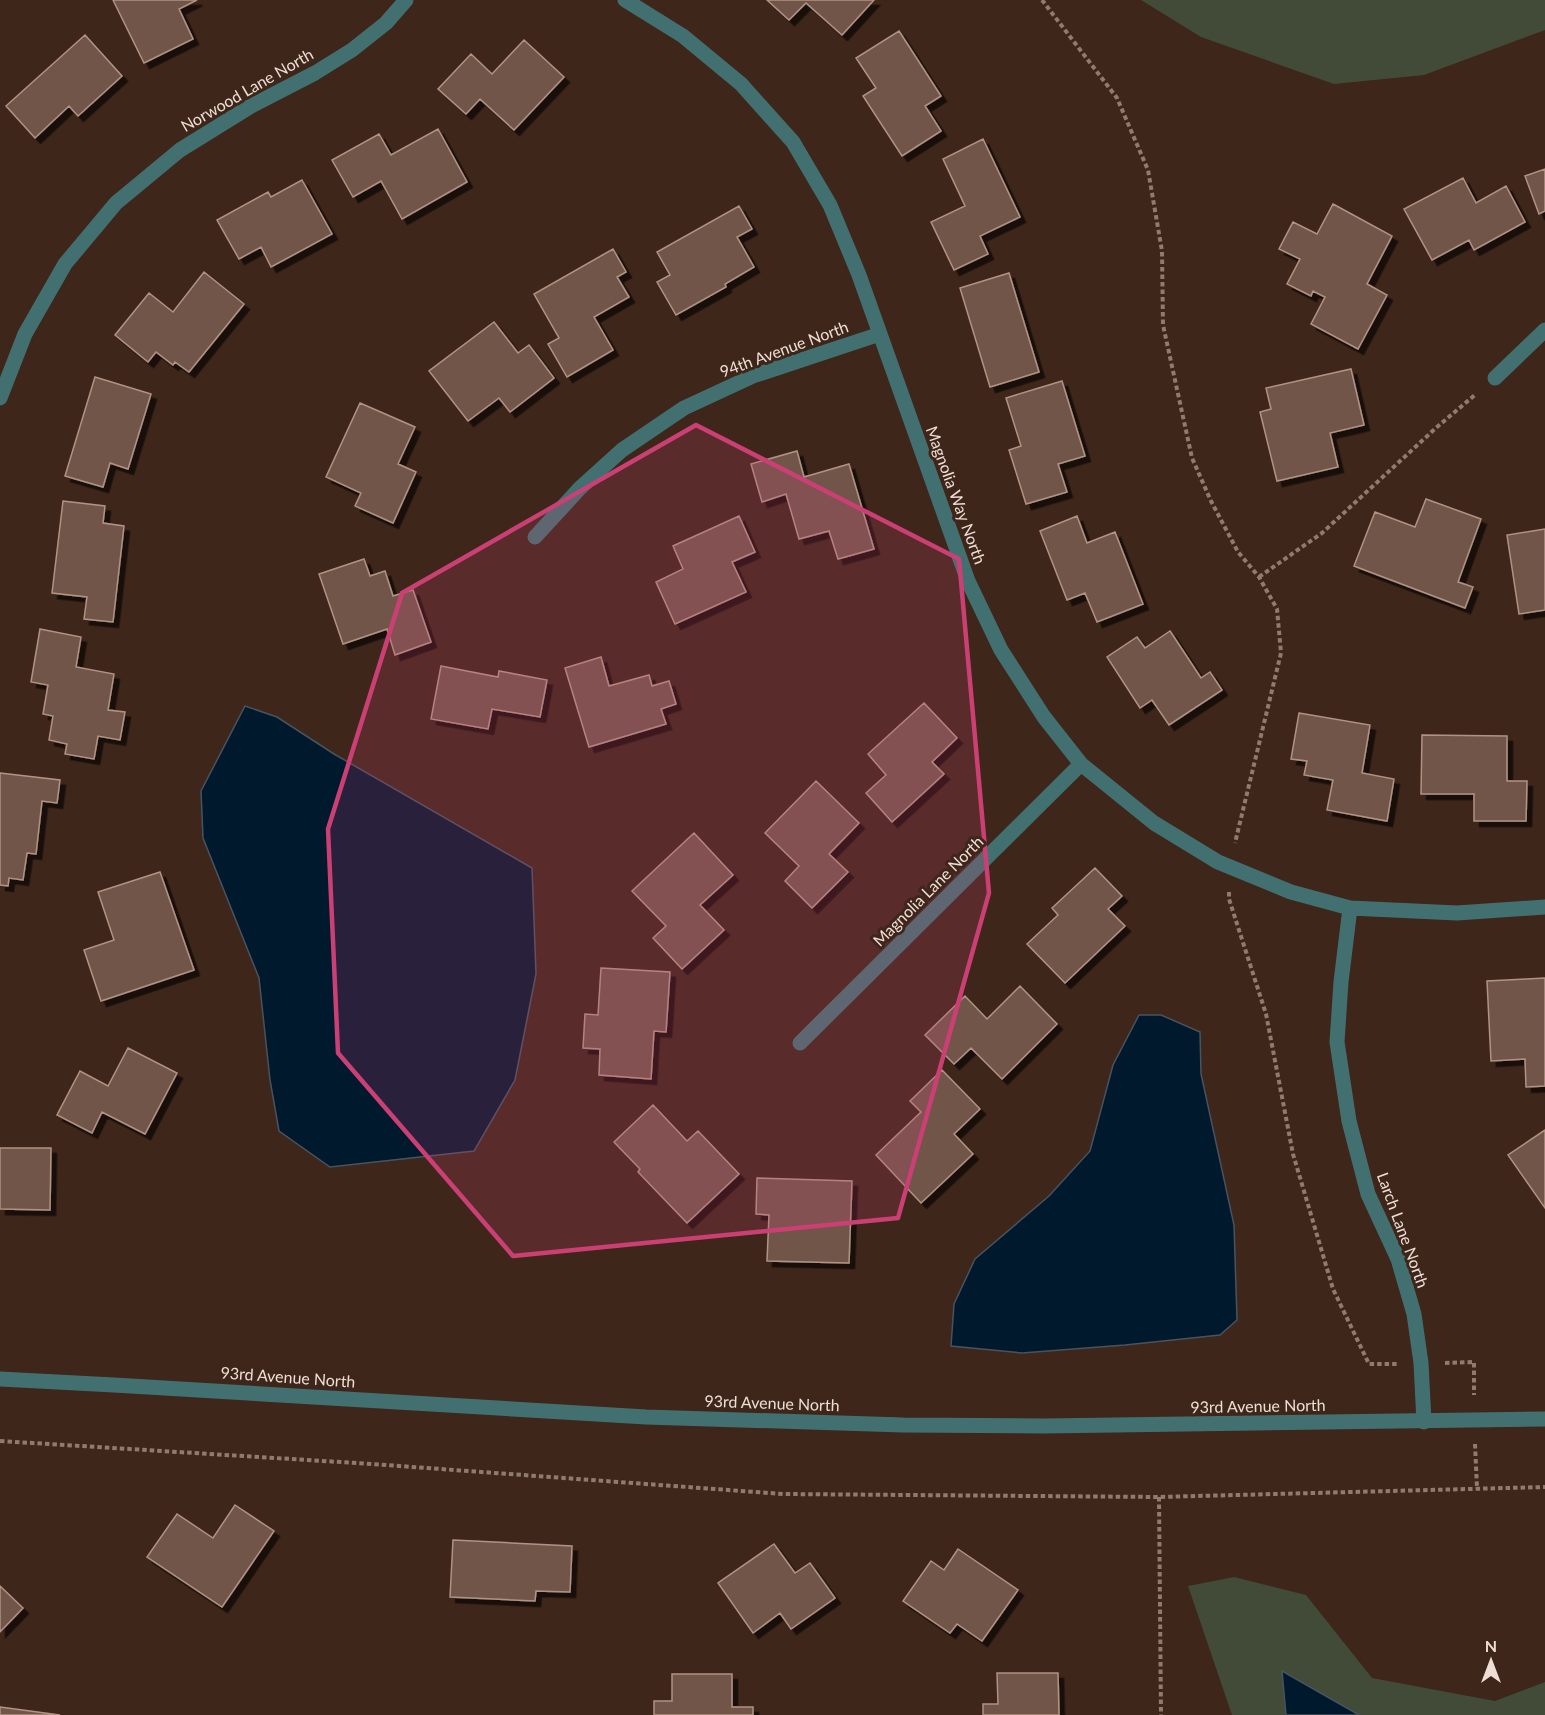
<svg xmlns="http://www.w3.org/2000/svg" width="1545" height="1715" font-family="Lato,sans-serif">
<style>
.green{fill:#414b37}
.water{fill:#00192d;stroke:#475460;stroke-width:1.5}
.building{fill:#715548;stroke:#b19385;stroke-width:1.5;filter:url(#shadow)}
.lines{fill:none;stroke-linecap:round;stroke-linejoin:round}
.path{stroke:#8f7b70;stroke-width:4;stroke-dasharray:4.5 3;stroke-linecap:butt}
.minor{stroke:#427071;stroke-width:15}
.tertiary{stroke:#427071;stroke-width:15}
.marked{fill:#cb4074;fill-opacity:0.2;stroke:#cb4074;stroke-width:4.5;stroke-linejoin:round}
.labels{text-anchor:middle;stroke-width:6;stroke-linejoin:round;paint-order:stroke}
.street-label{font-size:16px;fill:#eeded6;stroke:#3e261a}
</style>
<defs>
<filter id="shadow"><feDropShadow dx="5.5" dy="5.5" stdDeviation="0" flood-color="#0009"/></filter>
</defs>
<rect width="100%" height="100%" fill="#3e261a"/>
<!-- green -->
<path class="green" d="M1141 0H1545V30L1424 75 1334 84 1201 37Z
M1234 1577 1306 1595 1372 1678 1495 1701 1545 1682V1715H1232L1188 1586Z"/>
<!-- water -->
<path class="water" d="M245 706 277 717 334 754 532 868 536 974 515 1080 474 1151 330 1167 279 1131 270 1080 259 978 203 838 201 791Z
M1139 1015H1161L1200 1032 1201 1074 1234 1225 1237 1320 1220 1335 1125 1345 1022 1353 951 1346 954 1304 975 1259 1049 1196 1090 1151 1113 1065Z
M1282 1671 1359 1715H1286Z"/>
<!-- building -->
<path class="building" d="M113 0H197L179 9 193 39 144 63Z
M767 0H874L842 35 806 3 789 20Z
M899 31 941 96 925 106 941 131 902 156 863 96 876 88 856 58Z
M85 35 122 76 78 116 69 106 35 138 6 106Z
M524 40 564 77 514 130 480 99 466 114 438 89 471 54 492 74Z
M438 129 467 182 402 219 381 181 353 197 332 160 379 134 391 155Z
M983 139 1020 217 980 236 988 254 954 270 931 222 965 206 943 159Z
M1545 169V211L1539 214 1525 176Z
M1463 178 1476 203 1506 186 1525 222 1474 250 1469 240 1432 260 1404 209Z
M302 180 332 234 271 267 261 247 239 259 217 220 268 192 271 197Z
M1333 204 1392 236 1367 284 1387 295 1358 349 1311 324 1325 297 1313 291 1311 296 1287 284 1300 259 1279 249 1293 222 1317 234Z
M739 206 752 229 737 237 754 267 725 284 726 287 676 315 657 282 670 275 657 252Z
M613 249 626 272 617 277 629 297 594 317 613 350 567 377 548 344 559 338 534 294Z
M204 272 244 304 189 372 175 362 173 365 156 352 148 362 115 335 149 293 173 312Z
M1009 273 1039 372 990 387 960 288Z
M494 322 518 353 529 345 554 378 510 412 499 398 468 421 429 371Z
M1351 369 1364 425 1330 433 1338 467 1277 481 1260 412 1271 409 1266 388Z
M95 377 151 394 128 469 110 463 103 487 65 476Z
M1062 381 1085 456 1058 464 1067 492 1026 504 1009 450 1021 446 1006 398Z
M360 403 415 427 398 464 416 472 393 523 355 506 361 493 326 477Z
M797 451 804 477 849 464 874 549 838 559 829 531 799 539 786 494 762 502 751 464Z
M1426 499 1481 519 1458 582 1473 587 1465 608 1354 566 1375 512 1415 527Z
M63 501 105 506 103 523 124 526 113 622 84 619 87 597 52 593Z
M739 516 755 552 732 562 746 592 675 624 656 582 683 569 673 546Z
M1077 516 1087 543 1115 532 1143 604 1097 622 1085 593 1067 600 1040 531Z
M1545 529V610L1519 614 1507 535Z
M364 559 370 576 385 571 393 596 413 590 431 642 395 655 387 629 343 644 319 574Z
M40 629 81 637 76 667 114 674 108 710 125 712 120 740 98 736 94 759 65 754 67 744 49 740 53 716 43 714 48 685 31 682Z
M1170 631 1201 678 1210 672 1222 690 1169 725 1152 700 1140 708 1107 657 1137 637 1145 648Z
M601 657 609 686 649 675 652 686 669 681 676 704 661 709 666 724 589 747 565 668Z
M441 666 498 677 499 671 547 680 540 717 492 709 488 729 431 719Z
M924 703 957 738 932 762 944 774 892 822 866 793 886 775 868 754Z
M1299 713 1370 725 1362 773 1394 779 1387 821 1327 810 1333 780 1304 775 1307 761 1291 759Z
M1422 735 1507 736V781H1527L1526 821H1474V794H1421Z
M0 773 60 780 57 803 42 801 36 854 27 853 23 880 9 878 8 886 0 885Z
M816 781 859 823 829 854 848 872 812 908 785 881 799 866 765 833Z
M694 833 733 875 700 905 724 930 682 969 653 938 666 926 632 891Z
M1095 868 1122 896 1108 909 1125 926 1065 983 1027 944 1058 915 1052 908Z
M160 872 194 970 101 1001 84 950 114 940 98 892Z
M601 968 670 972 666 1032 654 1031 651 1079 599 1075 600 1049 583 1048 585 1014 598 1015Z
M1545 978V1086L1526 1087 1525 1059 1491 1061 1487 981Z
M1020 986 1057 1024 1002 1079 971 1048 954 1064 925 1035 965 996 987 1019Z
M128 1048 177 1073 145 1134 102 1112 92 1133 57 1115 80 1071 108 1086Z
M942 1070 980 1109 954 1134 973 1154 921 1203 876 1155 921 1112 910 1101Z
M653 1105 687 1141 698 1131 739 1174 687 1223 638 1172 640 1169 614 1142Z
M1545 1130V1208L1508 1155Z
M0 1148H51L50 1210 0 1209Z
M757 1178 852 1181 849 1263 767 1261 769 1215 756 1214Z
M235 1505 274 1531 222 1607 147 1557 177 1514 213 1538Z
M453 1540 572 1546 570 1592 536 1591 535 1601 450 1597Z
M774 1544 795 1573 810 1563 835 1598 791 1629 780 1613 753 1633 718 1583Z
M958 1549 1018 1590 982 1641 957 1624 950 1633 903 1601 931 1561 944 1570Z
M0 1586 23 1608 0 1632Z
M997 1673H1058L1059 1715H983V1704H998Z
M672 1674H732V1707H753V1715H654V1701H672Z
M0 1707 60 1715H0Z"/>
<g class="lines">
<!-- path -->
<path class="path" d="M1042 0 1117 98 1148 170 1162 251 1163 325 1192 458 1211 501 1238 552 1259 577 1277 609 1281 653 1235 843
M1259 577 1322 533 1437 427 1476 394
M1229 892V899L1266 1014 1293 1154 1333 1289 1369 1364H1398
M1445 1363 1474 1362V1395
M0 1441 372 1464 783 1494 1159 1497 1545 1487
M1475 1444 1477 1488
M1159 1497 1161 1715"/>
<!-- minor -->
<path class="minor" d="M625 0 683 36 741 84 793 142 830 205 859 275 968 581 1001 650 1044 717 1081 764 1154 823 1218 862 1291 892 1350 908 1457 913 1545 907
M1495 378 1545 330
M0 398 25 334 65 264 116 203 180 150 251 106 315 73 352 50 386 23 406 0
M535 537 580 488 622 450 684 408 753 376 880 334
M1350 908 1341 982 1337 1042 1349 1121 1368 1194 1398 1259 1414 1314 1421 1363 1424 1422
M800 1043 1081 764"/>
<!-- tertiary -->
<path class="tertiary" d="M0 1379 114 1385 646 1417 903 1425 1045 1426 1545 1419"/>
</g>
<!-- marked area -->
<path class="marked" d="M696 425 959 559 989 893 898 1218 513 1256 338 1053 328 829 402 593Z"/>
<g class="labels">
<!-- street labels -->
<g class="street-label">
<text transform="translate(247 90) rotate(-30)" y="6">Norwood Lane North</text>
<text transform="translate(784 349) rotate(-20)" y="6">94th Avenue North</text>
<text transform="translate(956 495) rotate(70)" y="6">Magnolia Way North</text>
<text transform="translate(928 891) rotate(-45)" y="6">Magnolia Lane North</text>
<text transform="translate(1403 1230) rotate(70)" y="6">Larch Lane North</text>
<text transform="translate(288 1377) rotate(4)" y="6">93rd Avenue North</text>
<text transform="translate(772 1403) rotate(2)" y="6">93rd Avenue North</text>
<text transform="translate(1258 1406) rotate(-1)" y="6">93rd Avenue North</text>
</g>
</g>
<!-- north arrow -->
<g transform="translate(1491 1661)" stroke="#3e261a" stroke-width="4.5" paint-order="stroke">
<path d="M0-4.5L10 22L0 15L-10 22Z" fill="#eeded6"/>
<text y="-9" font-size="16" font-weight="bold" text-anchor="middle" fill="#eeded6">N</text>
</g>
</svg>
